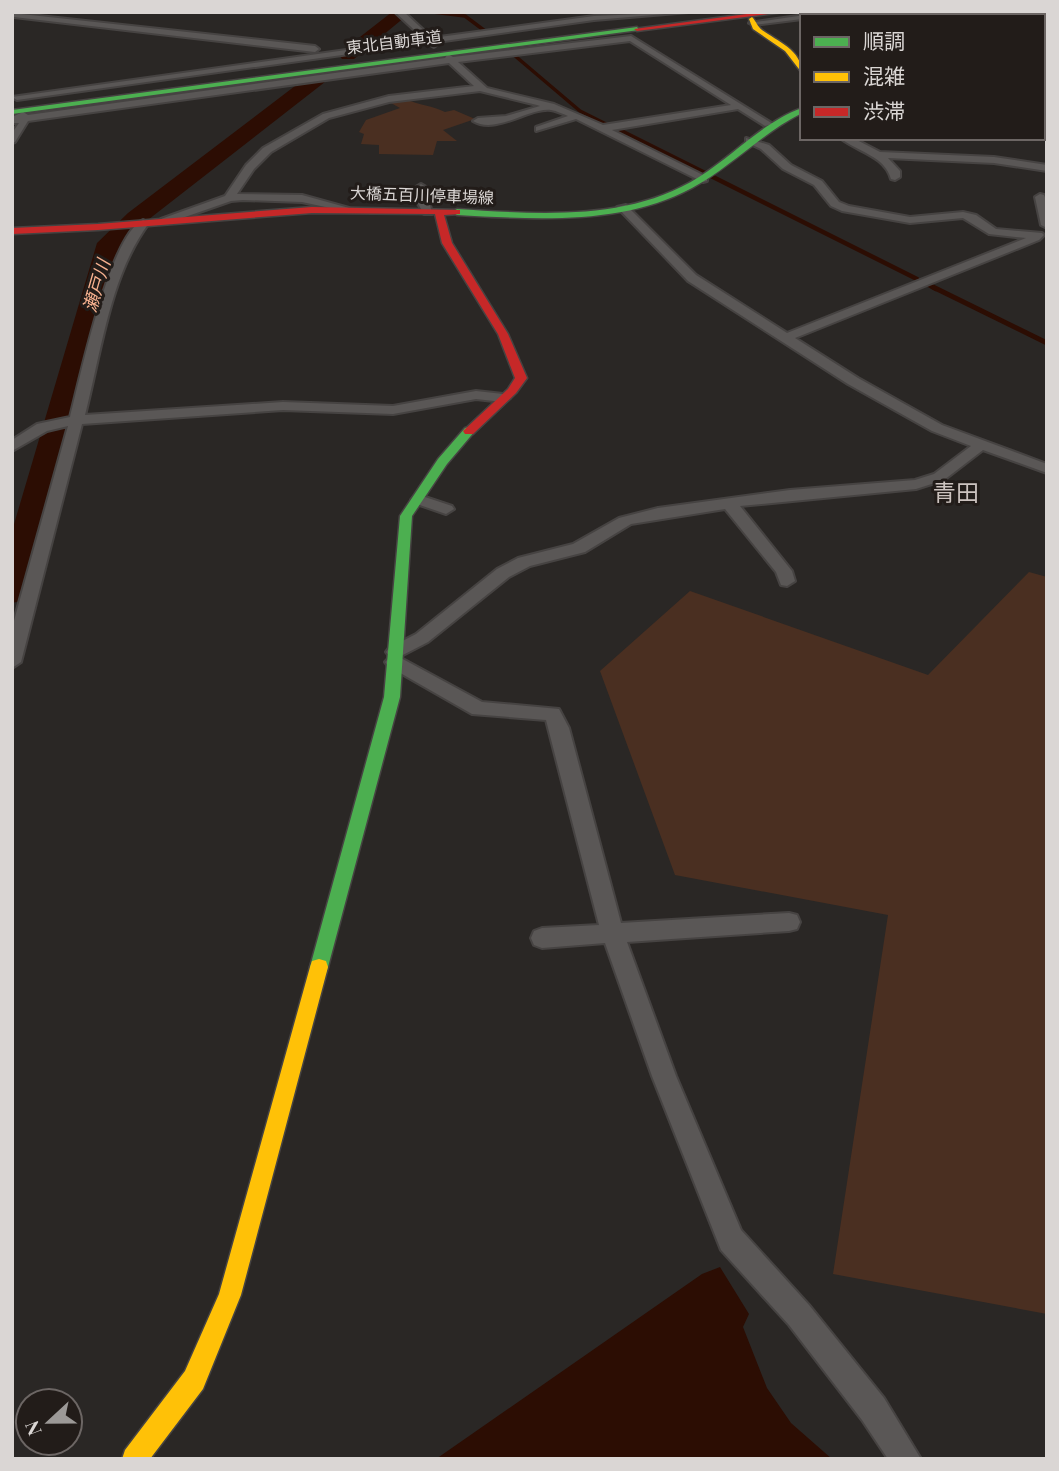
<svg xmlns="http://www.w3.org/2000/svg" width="1059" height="1471" font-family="'Playfair Display','Noto Sans JP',serif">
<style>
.green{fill:#4a2f21}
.water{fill:#2c0d03}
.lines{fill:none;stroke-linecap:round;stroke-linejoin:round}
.stream-far2{stroke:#2c0d03;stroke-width:3.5}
.stream-far1{stroke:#2c0d03;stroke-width:4.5}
.stream{stroke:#2c0d03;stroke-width:5}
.river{fill:#2c0d03;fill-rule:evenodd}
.street-casing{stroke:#464342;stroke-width:4}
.fast-casing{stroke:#464342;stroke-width:3}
.slow-casing{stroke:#464342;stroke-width:3}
.jam-casing{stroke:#464342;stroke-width:3}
.street{fill:#5a5756;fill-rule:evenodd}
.fast{fill:#4caf50;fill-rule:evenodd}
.slow{fill:#ffc107;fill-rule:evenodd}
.jam{fill:#c62828;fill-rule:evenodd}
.labels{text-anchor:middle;stroke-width:6;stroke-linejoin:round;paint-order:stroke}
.far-street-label{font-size:16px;fill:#dad6d4;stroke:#221c19}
.far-water-label{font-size:18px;font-style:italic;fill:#f8b290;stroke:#221c19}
.quarter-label{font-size:23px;fill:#ccc3bf;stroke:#221c19}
</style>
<rect width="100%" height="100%" fill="#2a2725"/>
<!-- green -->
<path class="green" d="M405 99C419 105 433 106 445 112L454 110 475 119 443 130 457 141H437L433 155 379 154V145L361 144 364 134 359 132 366 120 400 108 391 103Z
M1029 572 1047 577V1314L833 1274 888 915 675 875 600 671 690 591 928 675Z"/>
<!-- water -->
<path class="water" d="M720 1267 749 1314 743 1327 767 1388 791 1423 832 1459H436L702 1274Z"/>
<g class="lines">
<!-- stream-far2 -->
<path class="stream-far2" d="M433 12 465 16 485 31
M514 55 580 111 614 128"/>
<!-- stream-far1 -->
<path class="stream-far1" d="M611 126 917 279
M929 285 936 289"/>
<!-- stream -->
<path class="stream" d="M933 287 1047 343"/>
<!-- river -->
<path class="river" d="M392 12H411L354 59H342L339 55 342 51Z
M323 68 330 70 332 74 330 78 144 223 120 245 30 592 25 600 12 603V531L97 243 128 213 316 70Z"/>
<!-- street casing -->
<g class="street-casing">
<path id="street" d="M395 12H404L432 38 594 16 689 12 594 20 437 42 438 44 434 47 428 43 17 100 12 97 424 39Z
M824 12H846L832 16H810Z
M976 12H989L996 16H983Z
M12 13 315 46 319 49 315 52 14 17Z
M805 15 802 16V19L753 25 749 23Z
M1043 29H1047V34H1043Z
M631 36 773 124 765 126 738 109 612 130 707 177V181L703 182 576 119 536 131V127L568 116C563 114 557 111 551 110 530 107 496 135 473 121L478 118 506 116 540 106 537 105 480 91 389 102 329 118 271 152 254 169 237 194 302 195 349 208V212L302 202 243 200 231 201 165 224 159 221 161 219 225 196 246 165 263 148 323 114 389 96 474 86 449 63 28 121 15 142 12 143V133L19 123H12V117L23 112 28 115 445 58 448 54 453 57ZM630 41 731 105 603 125 554 104 487 88 458 62Z
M1043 96 1047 97V103L1043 102Z
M746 138 769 145 791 165 822 181 839 202 849 206 910 217 963 212 976 215 996 229 1042 233 1044 235 1039 240 795 338 858 378 942 425 1047 464V473L983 450 944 480 916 489 740 506 792 571 795 581 787 586 781 585 776 572 725 509 631 524 585 552 530 566 509 577 428 642 399 657 482 702 559 709 569 728 621 923 789 913 797 915 800 922 797 929 789 931 627 942 676 1076 741 1230 809 1305 884 1398 921 1459H888L862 1420 789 1325 721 1250 652 1076 605 943 542 948 534 945 531 938 534 931 542 928 599 925 546 720 472 714 388 666 385 662 390 657 386 652 389 648 416 634 497 569 518 558 573 544 619 518 658 508 790 490 915 480 934 474 971 446 932 431 848 384 688 281 617 207 626 205 696 275 787 333 1026 238 989 234 963 218 910 223 842 211 831 206 814 185 783 169 761 149 746 142Z
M840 138H853L880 152 994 157 1047 165V171L994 163 888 158 900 171V177L895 180 891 179C885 156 858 152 840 138Z
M421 184 426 187 432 214H424L417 202 416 187Z
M1040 194 1044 195 1047 202V228L1041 225 1035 197Z
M143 220 149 223C110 275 101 353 85 415L283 402 393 406 476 391 503 394 510 398 503 402 476 399 393 414 283 410 82 424 21 662 12 668V628L68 426 47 431 12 451V440L37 424 70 417C80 379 110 234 143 220Z
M419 495 452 506 454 509 446 514 414 503 411 500 414 497Z"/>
</g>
<!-- fast casing -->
<g class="fast-casing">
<path id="fast" d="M637 27 639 30 12 114V110Z
M802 108V113C762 133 731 167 692 188 622 226 534 219 457 215L452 212 457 209C537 214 628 222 699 177 734 155 763 122 802 108Z
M469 427 475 431 447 464 412 516 400 697 328 967 326 973 319 975 312 973 310 967 384 697 400 516 438 459 465 428Z"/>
</g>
<!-- slow casing -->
<g class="slow-casing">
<path id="slow" d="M752 17C756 21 757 26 762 30 777 41 802 50 802 73L785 51 753 29 749 19Z
M319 959 326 961 328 967 241 1295 203 1389 150 1459H122L125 1450 185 1371 219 1294 310 967 312 961Z"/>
</g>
<!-- jam casing -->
<g class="jam-casing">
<path id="jam" d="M762 12H784L637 31 634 29Z
M1047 63V67L1043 68V64Z
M312 207 460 210V214L444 215 452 243 508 334 527 378 516 393 473 434H465L463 431 508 389 515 378 498 334 442 243 435 214 312 213 98 230 12 234V228L98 224Z"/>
</g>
<!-- street -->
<use href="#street" class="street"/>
<!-- fast -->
<use href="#fast" class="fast"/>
<!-- slow -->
<use href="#slow" class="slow"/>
<!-- jam -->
<use href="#jam" class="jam"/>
</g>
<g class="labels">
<!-- far-street labels -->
<g class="far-street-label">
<text transform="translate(394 42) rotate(-7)" y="6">東北自動車道</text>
<text transform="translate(422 195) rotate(2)" y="6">大橋五百川停車場線</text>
</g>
<!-- far-water labels -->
<g class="far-water-label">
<text transform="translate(97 286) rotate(-74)" y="6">瀬戸川</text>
</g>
<!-- quarter labels -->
<g class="quarter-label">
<text x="956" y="501">青田</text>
</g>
</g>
<!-- border -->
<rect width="1059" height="1471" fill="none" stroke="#dad6d4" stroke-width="28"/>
<!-- legend -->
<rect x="800" y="14" width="245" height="126" fill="#221c19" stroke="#6c6664" stroke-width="2"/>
<rect x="814" y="37" width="35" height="10" fill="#4caf50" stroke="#6c6664" stroke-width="2"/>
<text x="863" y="49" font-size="21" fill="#dad6d4">順調</text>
<rect x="814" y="72" width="35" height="10" fill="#ffc107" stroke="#6c6664" stroke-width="2"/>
<text x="863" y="84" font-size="21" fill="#dad6d4">混雑</text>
<rect x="814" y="107" width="35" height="10" fill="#c62828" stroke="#6c6664" stroke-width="2"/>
<text x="863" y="119" font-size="21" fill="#dad6d4">渋滞</text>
<!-- north arrow -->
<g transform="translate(49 1422) rotate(248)"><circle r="33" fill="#221c19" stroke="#6c6664" stroke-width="2"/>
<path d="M0-5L12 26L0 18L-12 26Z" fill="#9c9997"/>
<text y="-10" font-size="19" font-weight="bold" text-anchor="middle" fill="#dad6d4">N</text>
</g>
</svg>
